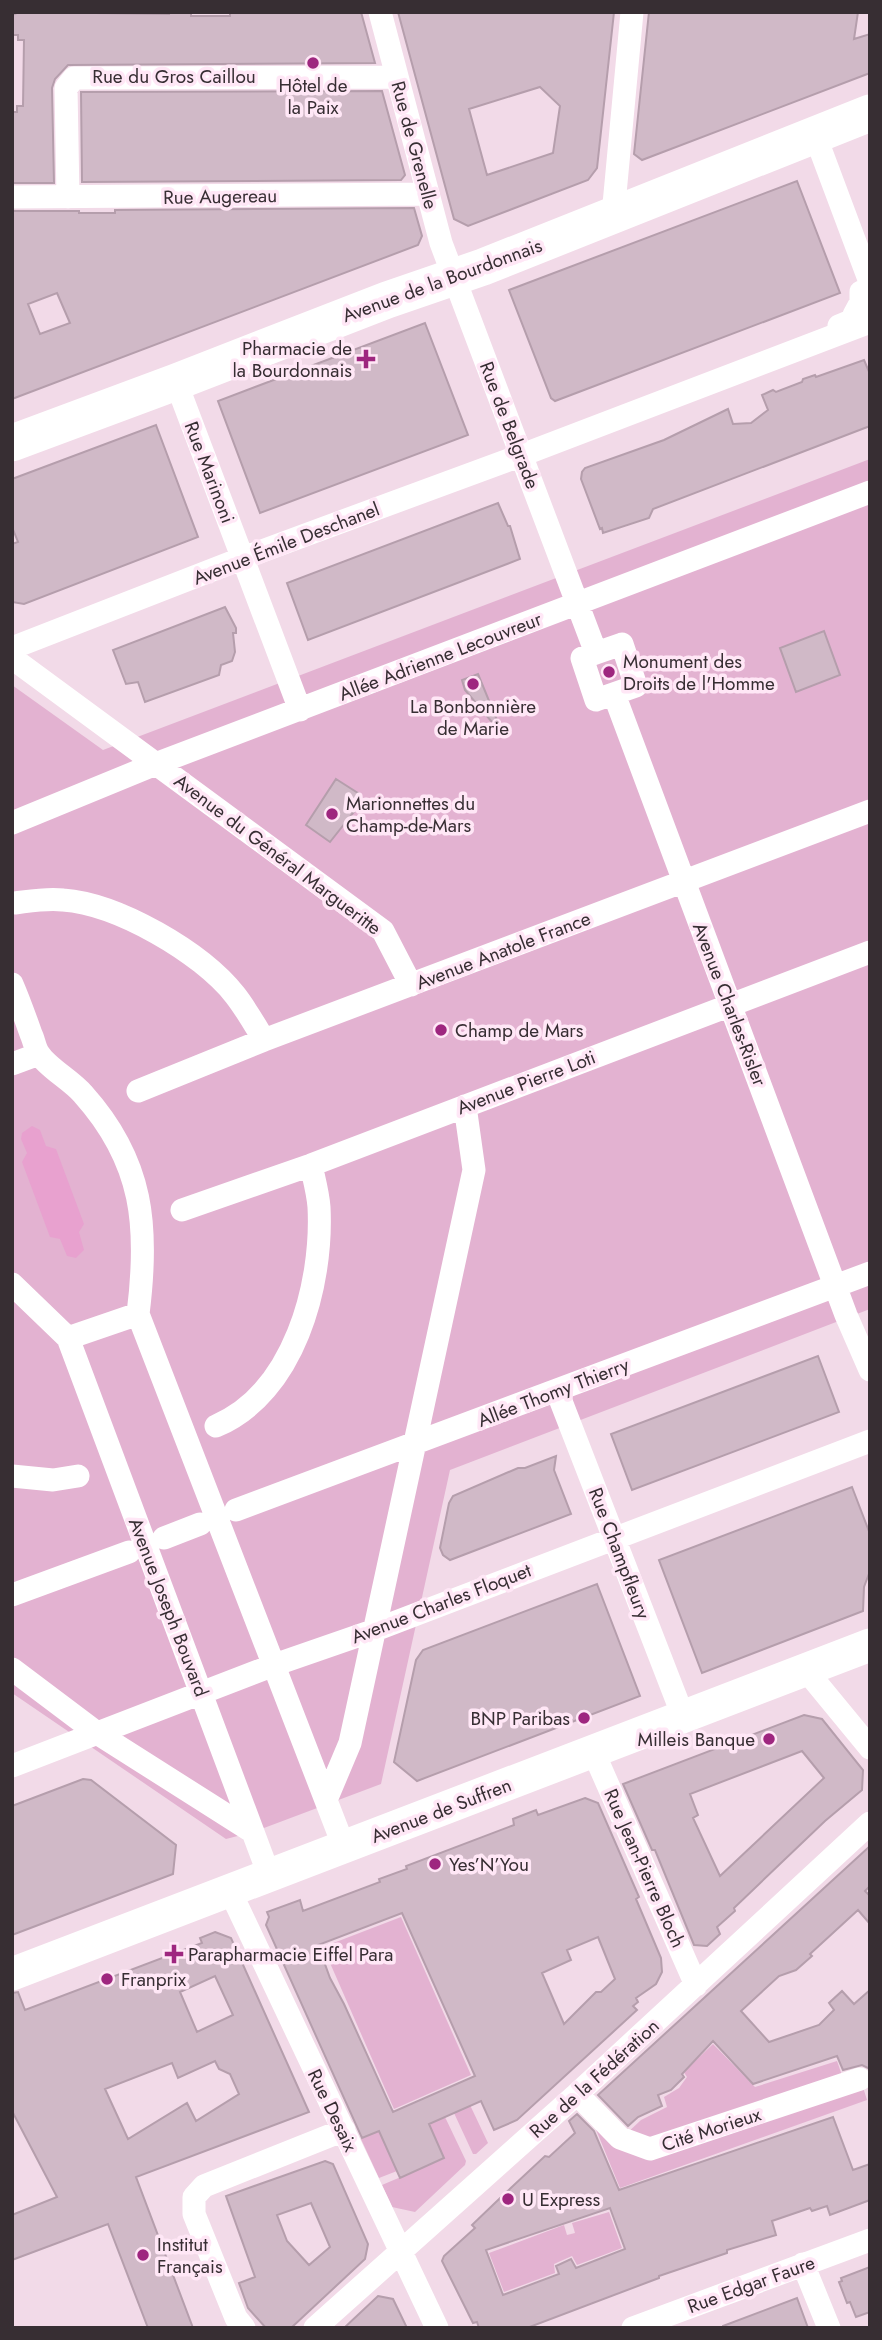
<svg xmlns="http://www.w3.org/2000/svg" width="882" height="2340" font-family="Jost,sans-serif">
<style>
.green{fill:#e3b2d1}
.water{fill:#e8a1cf}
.building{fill:#d0b9c7;stroke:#b59eac;stroke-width:2;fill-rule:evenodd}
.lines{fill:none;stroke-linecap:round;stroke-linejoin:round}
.street{stroke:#fff;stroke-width:23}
.secondary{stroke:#fff;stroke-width:33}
.primary{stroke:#fff;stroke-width:37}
.poi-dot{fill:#9e267f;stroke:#ffe7f6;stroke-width:2.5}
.labels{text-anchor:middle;stroke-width:7;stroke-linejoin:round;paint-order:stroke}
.street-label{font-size:19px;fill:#372e33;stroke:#ffe7f6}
.poi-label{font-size:19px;fill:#372e33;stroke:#ffe7f6;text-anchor:start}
</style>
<rect width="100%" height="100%" fill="#f2dae8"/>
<!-- green -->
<path class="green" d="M870 459V1309L450 1470 381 1784 253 1832 226 1839 12 1693V685L103 750Z
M401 1917 471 2075 394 2109 323 1947Z
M713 2044 755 2087 837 2061 844 2081H861L867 2100 620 2188 590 2115 625 2135 641 2120 667 2107 664 2097 679 2088 687 2077 683 2071 687 2061 690 2066Z
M470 2105 488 2143 476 2154H473L454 2113Z
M445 2117 466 2161 465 2165 415 2212 392 2207 382 2185 443 2159 429 2124Z
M379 2131 397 2171 379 2178 361 2139Z
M609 2212 622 2248 577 2265 572 2256 554 2264 555 2273 504 2292 489 2253 564 2225 567 2235 575 2233 572 2223Z"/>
<!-- water -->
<path class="water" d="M32 1126 40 1130 46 1146 56 1149 84 1224 79 1232 84 1250 76 1258 67 1256 60 1239 50 1237 22 1162 27 1153 21 1139 22 1133Z"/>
<!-- building -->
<path class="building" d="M19 12 169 14V12H191V16H230V12H361L375 63 68 65 55 79 52 88 54 183H12V112H17V106H23L24 40H18V35H12V15Z
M398 12H614L597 168 588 180 468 226 454 219ZM540 87 560 106 553 153 487 175 469 109Z
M649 12H858L854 39 870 34V73L642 160 634 154Z
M382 91 405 175 401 180 82 182 81 92Z
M797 181 840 293 555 401 551 398 509 290Z
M414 208 422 236 418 245 12 399V211H79V213H115V210ZM57 293 70 323 40 334 28 304Z
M425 323 468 435 260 513 218 401Z
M864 360 870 374V426L653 509 649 518 603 533 602 528 600 529 581 479 582 472 585 468 664 440 728 409 733 424 751 423 768 410 762 395 773 390 776 392 802 382 803 379 815 375 816 377Z
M156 425 198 537 24 604 12 602V544L18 542 12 527V479Z
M498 503 508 526H510L520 559 308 640 287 583Z
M225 607 236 628V633H233L235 652 232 661 221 665 219 675 145 702 138 682 126 684 113 650Z
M824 631 840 675 796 692 780 648Z
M478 674 499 725 496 727 465 690 462 680Z
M336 779 361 795 360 804 330 842 306 825Z
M818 1356 839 1412 632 1490 611 1434Z
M556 1456 554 1470 571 1514 450 1560 443 1555 440 1548 449 1503 453 1496 518 1468H525Z
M852 1487 870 1534V1571L864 1587 863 1611 702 1673 659 1560Z
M597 1584 640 1696 417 1781 394 1762 416 1660 423 1650Z
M804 1715 822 1719 863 1770 862 1790 825 1821 734 1908 735 1911 717 1927 720 1934 707 1946 694 1945 655 1850H652L623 1784ZM802 1751 824 1778 720 1876 693 1818 698 1815 690 1794Z
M83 1779 91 1780 176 1845 173 1874 12 1935V1806Z
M585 1798 598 1803 639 1897 636 1899 661 1958 662 1972 656 1984 636 1998 638 2002 633 2006 637 2010 517 2120 494 2130 481 2101 429 2124 444 2158 400 2178 379 2131 362 2138 266 1925 269 1917 267 1912 300 1900 303 1911 380 1882 379 1879 407 1869 406 1866 514 1825 513 1819 536 1810 538 1815ZM402 1913 475 2076 393 2112 344 2004 330 1978 318 1945ZM598 1937 615 1979 601 1992H596L564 2024 542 1973 571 1960 567 1950Z
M870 1846V1886L865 1891 870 1896V1924L858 1910 810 1954 812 1956 796 1970 779 1976 741 2011 769 2042 819 2025 834 2010 829 2003 842 1991 854 2004 870 1990V2069L862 2065 843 2070 837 2056 753 2084 713 2041 682 2074 684 2077 671 2090 658 2095 662 2106 638 2117 628 2126 598 2095Z
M215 1932 231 1938 309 2112 136 2177 193 2328H148L108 2224 12 2260V2215L57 2197 12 2111V1993L18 1992 25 2010 202 1943 200 1938ZM215 1976 233 2015 197 2032 180 1992ZM215 2061 219 2069 230 2074 239 2094 196 2121 187 2103 128 2139 105 2089 172 2063 178 2078Z
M577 2114 594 2131 619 2190 833 2117 853 2170 870 2164V2200L830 2215 827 2206 812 2211 810 2208 772 2221 776 2235 727 2250V2253L659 2276V2278L527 2328H479L477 2322 473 2323 442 2261 444 2256 475 2228 472 2225 496 2202 545 2156 549 2157 575 2133 569 2121ZM610 2208 625 2249 576 2268 571 2259 556 2266 559 2274 503 2295 486 2250Z
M325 2161 333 2164 368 2244 365 2259 291 2328H266L248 2308 239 2283 255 2277 226 2196ZM311 2203 330 2247 309 2265 287 2241 277 2215Z
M870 2267V2312L856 2317 850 2302 847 2303 839 2282 842 2281 841 2278Z
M378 2296 393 2299 407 2328H344Z
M797 2298 808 2328H723V2326Z"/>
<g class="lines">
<!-- street -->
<path class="street" d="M380 12 441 243 596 653 582 658 596 700 636 686 622 644 596 653
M815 135 870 282
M12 197 428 194
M68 197 66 88 74 78 396 77
M613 215 632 12
M839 326 856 319 854 315 861 302V292L870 288
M176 382 300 710
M12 648 243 558 522 455 870 322
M12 658 383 931 411 985
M614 694 846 1315 870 1370
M12 823 158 763 870 492
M15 903C31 901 47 898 63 900 118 904 201 952 235 995 246 1009 255 1025 264 1040
M12 984C19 1000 25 1017 31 1034 34 1040 35 1049 39 1054 48 1068 71 1080 83 1094 144 1162 149 1227 138 1314L344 1847
M12 1064 39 1054
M138 1091 264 1040 870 811
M182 1210 311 1165 870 952
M12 1284 68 1338 269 1875
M68 1338 138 1314
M557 1391 683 1716
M216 1426C294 1393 323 1285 319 1207 318 1193 314 1179 311 1165
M12 1476 53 1480 78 1476
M236 1510 870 1273
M164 1538 200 1524
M12 1595 129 1552
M12 1669 97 1733 253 1832
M805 1669 870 1748
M593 1751 696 1985
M12 1766 274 1665 375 1630 870 1441
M326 1800 350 1743 474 1170 465 1106
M230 1891 437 2328
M577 2094 620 2138 650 2149 860 2079
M803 2264 829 2328
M244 2328 236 2318 194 2214V2197L204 2186 344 2130
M315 2328 577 2094 870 1823
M633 2328 870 2240"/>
<!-- secondary -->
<path class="secondary" d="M12 1974 870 1645"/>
<!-- primary -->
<path class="primary" d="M12 443 176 382 387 300 483 267 870 113"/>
</g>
<!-- markers -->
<g class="poi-dot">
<circle cx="313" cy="63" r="7"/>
<path d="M362.5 348.5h7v7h7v7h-7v7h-7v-7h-7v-7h7z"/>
<circle cx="609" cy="672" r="7"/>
<circle cx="473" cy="684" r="7"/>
<circle cx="332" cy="814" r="7"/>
<circle cx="441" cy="1030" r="7"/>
<circle cx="584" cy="1718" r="7"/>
<circle cx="769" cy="1739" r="7"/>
<circle cx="435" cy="1864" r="7"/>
<path d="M170.5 1943.5h7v7h7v7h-7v7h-7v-7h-7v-7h7z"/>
<circle cx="107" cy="1979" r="7"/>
<circle cx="508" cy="2199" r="7"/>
<circle cx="143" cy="2255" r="7"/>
</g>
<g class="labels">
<!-- street labels -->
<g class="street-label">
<text x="174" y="83">Rue du Gros Caillou</text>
<text transform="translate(415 145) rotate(75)" y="7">Rue de Grenelle</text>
<text transform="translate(220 196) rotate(-1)" y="7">Rue Augereau</text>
<text transform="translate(442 280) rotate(-20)" y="7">Avenue de la Bourdonnais</text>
<text transform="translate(510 425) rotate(69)" y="7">Rue de Belgrade</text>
<text transform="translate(210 472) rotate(69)" y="7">Rue Marinoni</text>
<text transform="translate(286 543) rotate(-21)" y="7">Avenue Émile Deschanel</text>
<text transform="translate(440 656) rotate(-21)" y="7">Allée Adrienne Lecouvreur</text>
<text transform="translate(278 854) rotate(37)" y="7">Avenue du Général Margueritte</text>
<text transform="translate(503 950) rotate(-21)" y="7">Avenue Anatole France</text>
<text transform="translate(730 1004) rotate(69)" y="7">Avenue Charles-Risler</text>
<text transform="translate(526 1082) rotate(-21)" y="7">Avenue Pierre Loti</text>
<text transform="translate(553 1392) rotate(-21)" y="7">Allée Thomy Thierry</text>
<text transform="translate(620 1553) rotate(69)" y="7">Rue Champfleury</text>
<text transform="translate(441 1603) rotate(-21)" y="7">Avenue Charles Floquet</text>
<text transform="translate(169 1607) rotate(69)" y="7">Avenue Joseph Bouvard</text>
<text transform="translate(441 1810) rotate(-21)" y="7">Avenue de Suffren</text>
<text transform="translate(645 1868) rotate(66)" y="7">Rue Jean-Pierre Bloch</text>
<text transform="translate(594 2078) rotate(-42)" y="7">Rue de la Fédération</text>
<text transform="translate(333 2110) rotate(64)" y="7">Rue Desaix</text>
<text transform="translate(711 2129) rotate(-18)" y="7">Cité Morieux</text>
<text transform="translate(751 2284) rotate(-20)" y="7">Rue Edgar Faure</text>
</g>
<!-- poi labels -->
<g class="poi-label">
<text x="313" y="92" text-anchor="middle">Hôtel de<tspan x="313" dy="22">la Paix</tspan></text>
<text x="352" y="355" text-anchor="end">Pharmacie de<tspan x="352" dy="22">la Bourdonnais</tspan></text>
<text x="623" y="668">Monument des<tspan x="623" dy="22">Droits de l'Homme</tspan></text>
<text x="473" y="713" text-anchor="middle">La Bonbonnière<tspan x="473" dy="22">de Marie</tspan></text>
<text x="346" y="810">Marionnettes du<tspan x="346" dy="22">Champ-de-Mars</tspan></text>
<text x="455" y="1037">Champ de Mars</text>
<text x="570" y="1725" text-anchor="end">BNP Paribas</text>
<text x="755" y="1746" text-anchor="end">Milleis Banque</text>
<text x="449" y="1871">Yes’N’You</text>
<text x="188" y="1961">Parapharmacie Eiffel Para</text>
<text x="121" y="1986">Franprix</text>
<text x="522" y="2206">U Express</text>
<text x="157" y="2251">Institut<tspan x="157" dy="22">Français</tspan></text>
</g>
</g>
<!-- border -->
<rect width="882" height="2340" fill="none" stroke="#372e33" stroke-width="28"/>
</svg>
